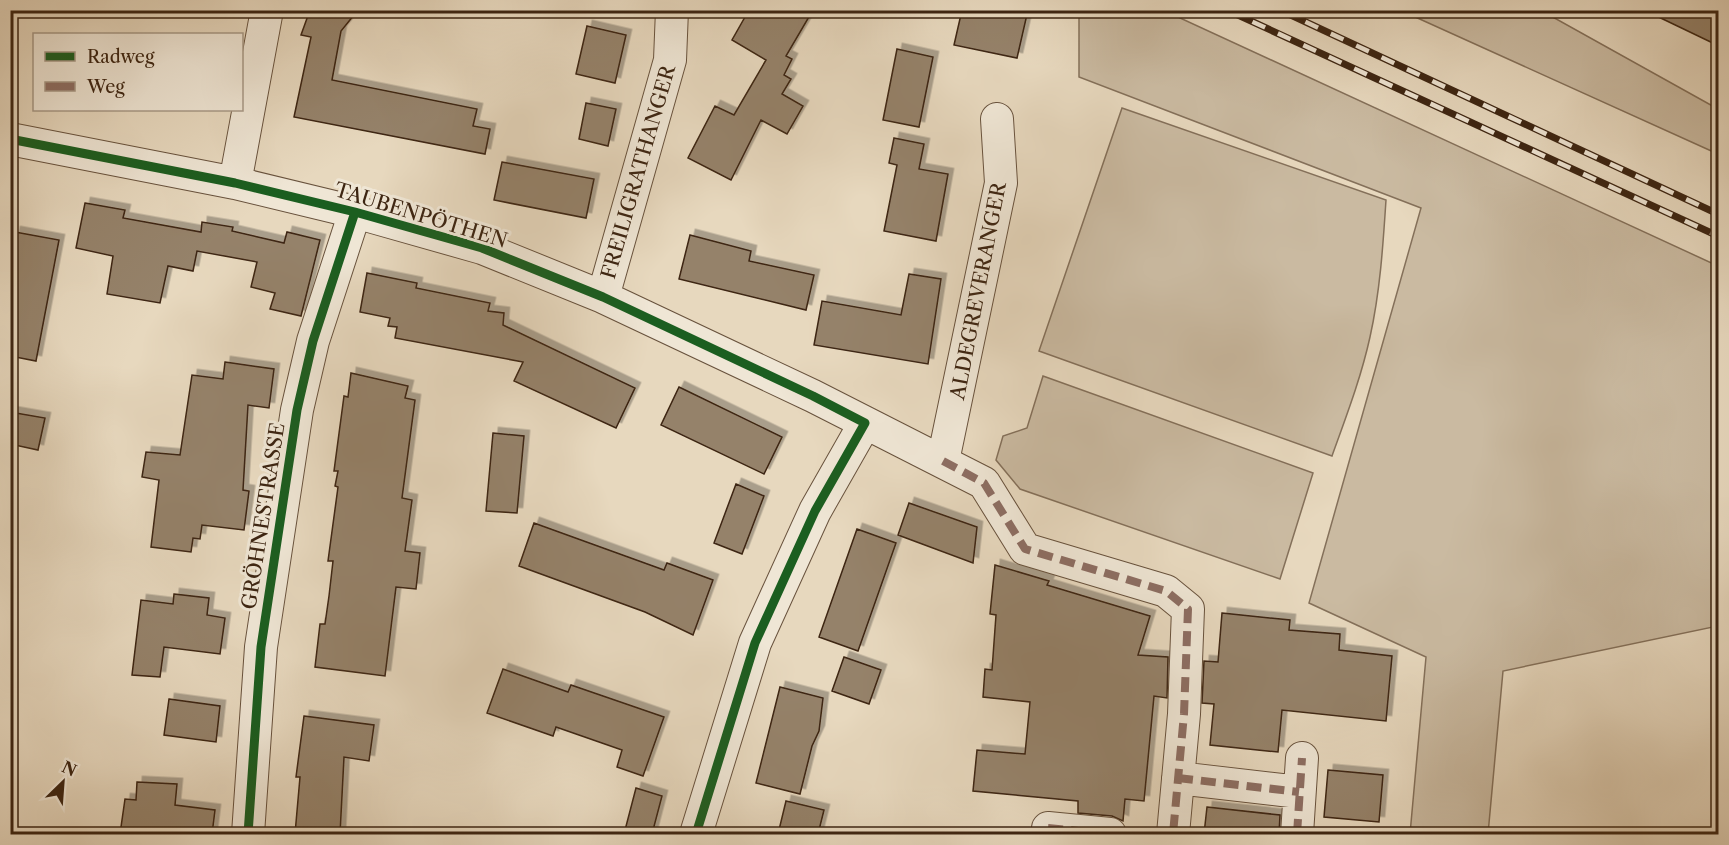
<svg xmlns="http://www.w3.org/2000/svg" width="1729" height="845" font-family="'Libre Caslon Text',serif">
<style>
.green{fill:#cabaa1;stroke:#84705a;stroke-width:1.5}
.building{fill:#95826b;stroke:#3d2512;stroke-width:1.5;filter:url(#shadow)}
.lines{fill:none;stroke-linecap:round;stroke-linejoin:round}
.street-casing{stroke:#68523d;stroke-width:34}
.street{stroke:#efe6d5;stroke-width:32}
.rail-casing{stroke:#3d2512;stroke-width:7}
.rail{stroke:#efe6d5;stroke-width:4.5;stroke-dasharray:14;stroke-linecap:butt}
.quiet{stroke:#8d6e63;stroke-width:8;stroke-dasharray:15 8;stroke-linecap:butt}
.cycleway-casing{stroke:#efe6d5;stroke-width:13}
.cycleway{stroke:#1b5e20;stroke-width:9}
.labels{text-anchor:middle;stroke-width:6;stroke-linejoin:round;paint-order:stroke}
.street-label{font-size:20px;fill:#3d2512;stroke:#efe6d5}
</style>
<defs>
<filter id="shadow"><feDropShadow dx="5.5" dy="-5.5" stdDeviation="0" flood-color="#0004"/></filter>
</defs>
<rect width="100%" height="100%" fill="#e7d8be"/>
<filter id="stains"><feTurbulence type="fractalNoise" baseFrequency=".00333" numOctaves="4"/><feColorMatrix values="0 0 0 0 .2 0 0 0 0 .09 0 0 0 0 .02 0 0 0 .5 -.17"/></filter>
<radialGradient id="worn" r=".72"><stop offset=".6" stop-color="#630" stop-opacity="0"/><stop offset="1" stop-color="#630" stop-opacity=".3"/></radialGradient>
<!-- green -->
<path class="green" d="M1079 11H1165L1718 266V626L1503 671 1488 834H1410L1426 657 1309 603 1421 208 1079 77Z
M1402 11H1542L1718 109V154Z
M1122 108 1386 200C1383 246 1380 292 1370 337 1361 378 1346 417 1332 456L1039 351Z
M1043 376 1313 473 1280 579 1020 489 996 460 1003 436 1027 428Z"/>
<!-- building -->
<path class="building" d="M310 10H358L341 31 332 80 477 109 473 126 490 129 485 154 294 117 311 37 301 35Z
M749 10H813L786 56 792 59 784 75 791 79 782 94 803 106 787 134 761 120 731 180 688 158 715 106 734 115 766 60 732 40Z
M962 10H1028L1017 58 954 45Z
M1644 10H1719V46Z
M587 26 626 35 615 83 576 74Z
M897 49 933 57 919 127 883 120Z
M586 103 616 109 608 146 579 139Z
M894 138 924 144 919 169 948 174 936 241 884 231 897 165 889 163Z
M502 162 594 179 586 218 494 200Z
M85 203 125 210 123 218 201 232 202 222 233 227 232 231 284 243 287 232 320 240 301 316 270 309 275 293 251 287 257 262 197 251 193 271 168 266 160 303 107 294 113 256 76 248Z
M15 232 59 240 36 361 10 356V258Z
M690 235 751 251 749 261 814 275 806 310 679 279Z
M367 273 417 283 416 288 490 303 488 311 504 313 503 325 635 388 616 428 514 381 523 362 395 338 397 327 388 326 390 318 360 312Z
M909 274 941 279 928 364 814 345 822 301 901 315Z
M225 362 274 369 269 408 248 405 243 490 249 491 244 530 202 525 200 539 193 538 191 552 151 547 159 480 142 477 146 452 180 455 192 375 223 379Z
M351 373 408 386 405 398 415 400 402 498 412 500 405 551 420 553 416 589 396 587 385 676 315 667 320 624H325L329 596 333 561H328L338 487 335 486 338 471H334L344 396 348 397Z
M679 387 782 437 764 474 661 425Z
M10 412 45 418 38 450 10 444Z
M493 433 524 436 517 513 486 511Z
M736 484 764 496 742 554 714 543Z
M909 503 977 527 973 563 898 535Z
M534 523 664 570 667 563 713 580 693 635 645 612 519 566Z
M857 529 896 543 858 651 819 637Z
M995 565 1049 581 1047 585 1150 616 1138 655 1168 657 1167 698 1154 696 1144 801 1125 799 1123 821 1112 816 1078 813V801L973 791 977 750 1025 754 1030 702 983 697 985 669 992 670 996 615 990 614Z
M174 594 209 598 207 615 225 618 220 654 164 647 160 677 132 675 141 600 173 604Z
M1222 613 1290 620 1289 630 1340 634 1339 650 1392 656 1386 721 1282 710 1278 752 1210 745 1214 704 1202 703 1204 661 1218 662Z
M844 657 881 670 869 704 832 691Z
M503 669 568 692 571 685 664 717 643 776 617 767 622 750 556 727 553 736 487 713Z
M780 687 823 698 819 731 812 746 800 794 756 783Z
M169 699 220 706 216 742 164 735Z
M304 716 374 725 369 761 344 757 340 834H295L300 777H296Z
M1328 770 1383 775 1379 822 1324 817Z
M137 782 177 784 175 805 215 810 212 834H120L125 799 136 800Z
M636 788 662 796 652 834H624Z
M786 801 824 810 818 834H778Z
M1207 807 1280 815 1279 834H1204Z"/>
<g class="lines">
<!-- street casing -->
<g class="street-casing">
<path id="street" d="M10 139 235 183 355 212 482 248 603 297 813 396 984 483 1025 549 1166 591 1188 609 1184 714 1173 834
M235 183 267 10
M603 297 670 60 672 10
M943 461 1001 183 997 119
M1178 778 1299 792
M1048 828 1110 834
M248 834 261 647 297 410 313 341 355 212
M696 834 755 643 815 511 865 423
M1297 834 1302 758"/>
</g>
<!-- street -->
<use href="#street" class="street"/>
<!-- rail casing -->
<g class="rail-casing">
<path id="rail" d="M1227 10 1718 236
M1280 10 1718 214"/>
</g>
<!-- rail -->
<use href="#rail" class="rail"/>
<!-- quiet -->
<path class="quiet" d="M943 461 984 483 1025 549 1166 591 1188 609 1184 714 1173 834
M1178 778 1299 792
M1048 828 1110 834
M1297 834 1302 758"/>
<!-- cycleway casing -->
<g class="cycleway-casing">
<path id="cycleway" d="M10 139 235 183 355 212 482 248 603 297 813 396 865 423 815 511 755 643 696 834
M248 834 261 647 297 410 313 341 355 212"/>
</g>
<!-- cycleway -->
<use href="#cycleway" class="cycleway"/>
</g>
<g class="labels">
<!-- street labels -->
<g class="street-label">
<text transform="translate(638 172) rotate(-74)" y="7">FREILIGRATHANGER</text>
<text transform="translate(421 215) rotate(17)" y="7">TAUBENPÖTHEN</text>
<text transform="translate(978 291) rotate(-79)" y="7">ALDEGREVERANGER</text>
<text transform="translate(263 516) rotate(-81)" y="7">GRÖHNESTRASSE</text>
</g>
</g>
<!-- margin -->
<rect width="1729" height="845" fill="none" stroke="#e7d8be" stroke-width="36"/>
<rect x="12" y="12" width="1705" height="821" fill="none" stroke="#3d2512" stroke-width="3"/>
<rect x="18" y="18" width="1693" height="809" fill="none" stroke="#3d2512" stroke-width="1.5"/>
<!-- legend -->
<rect x="33" y="33" width="210" height="78" fill="#efe6d5" stroke="#a89987" stroke-width="1.5"/>
<rect x="45" y="52" width="30" height="9" fill="#1b5e20" stroke="#a89987" stroke-width="1.5"/>
<text x="87" y="63" font-size="18" fill="#3d2512">Radweg</text>
<rect x="45" y="82" width="30" height="9" fill="#8d6e63" stroke="#a89987" stroke-width="1.5"/>
<text x="87" y="93" font-size="18" fill="#3d2512">Weg</text>
<!-- north arrow -->
<g transform="translate(63 782) rotate(25)" stroke="#efe6d5" stroke-width="4.5" paint-order="stroke">
<path d="M0-4.5L10 22L0 15L-10 22Z" fill="#3d2512"/>
<text y="-9" font-size="16" font-weight="bold" text-anchor="middle" fill="#3d2512">N</text>
</g>
<rect width="100%" height="100%" filter="url(#stains)"/>
<rect width="100%" height="100%" fill="url(#worn)"/>
</svg>
